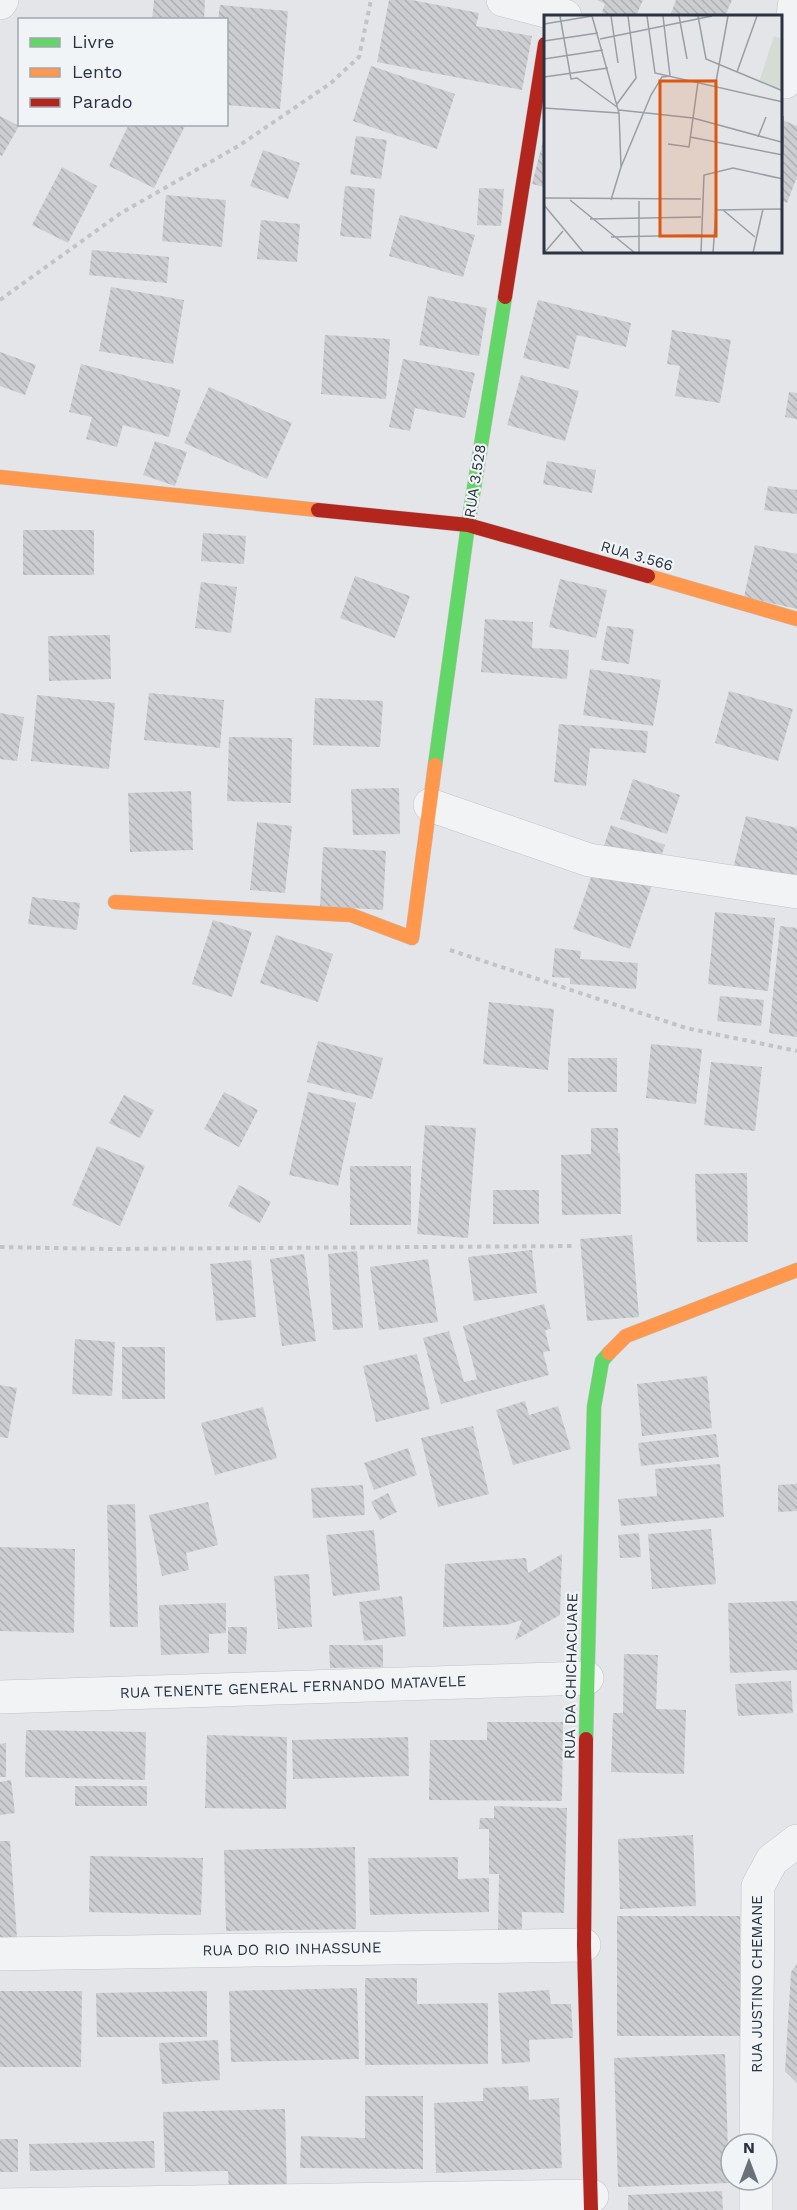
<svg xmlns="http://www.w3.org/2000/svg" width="797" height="2210" font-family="'Work Sans',sans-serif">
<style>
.building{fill:url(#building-back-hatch)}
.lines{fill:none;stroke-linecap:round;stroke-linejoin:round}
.street-casing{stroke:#c1c3c6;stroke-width:34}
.fast-casing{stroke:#c1c3c6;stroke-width:15}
.slow-casing{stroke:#c1c3c6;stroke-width:15}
.jam-casing{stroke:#c1c3c6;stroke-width:15}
.path{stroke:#c2c3c8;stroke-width:4;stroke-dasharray:4.5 4.5;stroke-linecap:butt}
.street{stroke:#f2f3f5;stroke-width:33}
.fast{stroke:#63d668;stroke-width:14}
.slow{stroke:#ff974d;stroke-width:14}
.jam{stroke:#b3261e;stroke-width:14}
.labels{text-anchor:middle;stroke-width:4.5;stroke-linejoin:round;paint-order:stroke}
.street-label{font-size:15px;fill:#2a3341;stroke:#f1f4f7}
.inset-road{fill:none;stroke:#999ea5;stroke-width:1.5}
.view{fill:#de570f;fill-opacity:0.15;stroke:#de570f;stroke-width:3}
.inset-edge{fill:none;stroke:#2a3341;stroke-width:3}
</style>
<defs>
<pattern id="building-back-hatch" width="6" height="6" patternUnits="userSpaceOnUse" patternTransform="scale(1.5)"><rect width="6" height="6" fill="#cccdd0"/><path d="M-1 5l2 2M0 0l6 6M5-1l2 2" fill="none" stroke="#afb0b4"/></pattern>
</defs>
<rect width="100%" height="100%" fill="#e3e5e8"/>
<!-- building -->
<path class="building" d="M154 0H205L204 20H152Z
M389 0H412L479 13 476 26 532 36 522 90 377 62Z
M597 0H643L636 16H612L602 12 605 4Z
M676 0H732L725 16H670Z
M220 5 288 11 280 109 226 105V20H218Z
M371 66 455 94 437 149 353 121Z
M0 116 19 126 2 156 0 155Z
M780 119 797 126V177L787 203 780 200Z
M129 124H186L154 188 109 166Z
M545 133V187L532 184Z
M356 136 387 140 381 179 350 174Z
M263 150 300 163 288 199 250 186Z
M62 167 97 186 68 243 32 225Z
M345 186 375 189 371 239 340 236Z
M479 188 504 189 501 226 477 225Z
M166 195 226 200 222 247 162 241Z
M400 215 475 235 463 277 389 256Z
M261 220 300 224 297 262 257 259Z
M92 250 169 257 167 283 89 275Z
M111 287 184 300 173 364 99 351Z
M428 296 487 308 479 356 419 345Z
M538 300 631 323 626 347 577 335 569 369 523 358Z
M672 330 731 340 720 403 675 396 680 366 667 364Z
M325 335 390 339 386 399 321 394Z
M0 352 36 365 25 395 0 386Z
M403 359 475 373 465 418 415 408 410 431 389 427Z
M81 364 181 390 169 437 123 425 117 447 86 439 92 417 69 412Z
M521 375 579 391 565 441 507 425Z
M209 387 292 423 267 479 184 443Z
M789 392 797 393V419L785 417Z
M155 441 187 452 175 486 143 475Z
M547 461 596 470 592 493 543 484Z
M768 486 797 490V514L764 510Z
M23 530H94V575H23Z
M203 533 246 536 244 564 201 561Z
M755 545 797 554V609L744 597Z
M355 576 410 596 395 638 340 618Z
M560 579 607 590 596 638 549 627Z
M201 582 237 587 231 633 195 628Z
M485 619 533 622 532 648 569 650 567 679 481 672Z
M607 626 634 629 629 664 601 660Z
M110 635 111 679 49 681 48 636Z
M590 669 661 680 653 726 583 715Z
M729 691 793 709 778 761 715 743Z
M149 693 224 700 220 748 144 740Z
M37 695 115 703 109 769 31 761Z
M315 698 383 701 380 747 313 745Z
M0 713 24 717 17 761 0 759Z
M559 724 648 731 646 753 590 748 586 786 554 782Z
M229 737 292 738 291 803 227 801Z
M633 779 680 795 667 834 620 819Z
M399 788 400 834 353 835 351 789Z
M191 791 193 850 130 852 128 793Z
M746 816 797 828V889L732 873Z
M257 822 292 826 285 893 250 890Z
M611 825 665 845 657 868 603 848Z
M323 847 386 851 383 910 320 906Z
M595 866 652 885 630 949 573 929Z
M32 897 80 903 77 930 28 924Z
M715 912 775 918 768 991 708 984Z
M213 920 252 932 232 997 192 984Z
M780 926 797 928V1037L769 1033Z
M276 935 333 954 318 1002 260 983Z
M555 948 581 951 580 959 638 963 636 989 570 984V978L552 977Z
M720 996 764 1000 761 1026 717 1021Z
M489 1002 554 1009 548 1070 483 1064Z
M318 1041 383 1058 372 1099 307 1082Z
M651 1044 702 1049 696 1104 646 1098Z
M568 1058H617V1092H568Z
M711 1062 762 1067 755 1131 704 1125Z
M224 1092 258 1110 239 1147 204 1129Z
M308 1092 356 1103 338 1186 289 1175Z
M124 1095 154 1110 140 1138 109 1123Z
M425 1125 476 1128 468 1238 417 1234Z
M591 1128H618V1153H620L621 1214 562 1215 561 1155 591 1154Z
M97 1146 145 1166 120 1226 72 1205Z
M350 1166H411V1225H350Z
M747 1173 748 1242H697L695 1174Z
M239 1185 271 1202 260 1223 228 1206Z
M493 1190H539V1224H493Z
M632 1235 639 1317 587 1321 580 1239Z
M532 1250 537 1293 474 1301 468 1257Z
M357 1251 363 1328 333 1330 328 1254Z
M304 1254 316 1341 282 1346 270 1259Z
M428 1259 438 1322 379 1330 370 1267Z
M251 1260 256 1317 216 1321 210 1264Z
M544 1304 551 1329 545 1330 550 1351 543 1352 549 1375 441 1404 423 1338 449 1331 464 1382 477 1379 463 1326Z
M75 1339 115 1342 112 1396 72 1394Z
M122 1347H165V1399H122Z
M417 1354 430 1409 376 1422 363 1366Z
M707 1376 712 1428 642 1436 637 1384Z
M0 1385 17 1388 8 1438 0 1437Z
M525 1401 529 1415 558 1406 571 1449 513 1465 496 1410Z
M263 1407 277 1458 215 1475 201 1423Z
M473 1426 489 1494 438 1507 421 1438Z
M716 1434 719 1457 641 1466 638 1443Z
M408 1448 417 1475 374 1490 364 1463Z
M720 1464 724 1517 621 1526 618 1499 657 1496 655 1469Z
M797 1484V1511L778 1512V1485Z
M363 1485 365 1515 313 1518 311 1488Z
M388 1493 397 1512 380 1520 371 1502Z
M208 1502 218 1545 186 1553 189 1570 162 1576 149 1515Z
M135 1504 138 1627H110L107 1505Z
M711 1529 716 1584 652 1589 648 1534Z
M374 1530 380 1590 333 1596 326 1535Z
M639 1533 641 1557 620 1558 618 1535Z
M0 1547 75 1549 74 1633 0 1631Z
M562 1554 560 1615 515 1640 522 1620 506 1625 443 1627 445 1564 526 1558 528 1573Z
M309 1574 312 1627 278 1629 274 1576Z
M402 1596 406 1636 364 1641 359 1602Z
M797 1601V1670L730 1673 728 1603Z
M226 1603V1633L209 1634V1653L161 1655 159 1605Z
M228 1627H247L246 1654H228Z
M329 1645H383V1667L330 1668Z
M624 1654 658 1655 656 1709 686 1710 684 1774 611 1772 613 1713H623Z
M791 1681 793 1713 738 1716 735 1684Z
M487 1722H563L562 1801 429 1800 430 1740H487Z
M26 1730 146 1732 145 1780 25 1777Z
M207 1735 287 1737 286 1809 205 1808Z
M408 1737 409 1776 293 1779 292 1740Z
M6 1743V1777H0V1744Z
M11 1780 15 1813 0 1815V1782Z
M75 1786H147V1806H75Z
M494 1806 567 1808 564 1913 522 1912V1932H498L499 1874H489V1829H479L480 1818H494Z
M693 1835 696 1906 620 1909 618 1839Z
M0 1841H10L17 1938 0 1939Z
M355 1847 356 1929 226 1931 224 1850Z
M90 1856 203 1858 201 1915 89 1912Z
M458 1857V1879L489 1878V1912L370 1915 368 1858Z
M617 1916H740V2036H617Z
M797 1964V2083L785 2071 791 1972Z
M365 1978H417V2004L488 2003V2064L365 2065Z
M357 1988 359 2059 231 2062 229 1991Z
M549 1990 551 2004H571L573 2038 529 2040 530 2062 502 2064 498 1993Z
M0 1991H82L81 2067H0Z
M207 1991V2037H97L96 1993Z
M218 2040 220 2080 162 2084 159 2043Z
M725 2054 729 2183 618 2187 614 2058Z
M528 2086 529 2100 559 2098 562 2168 436 2173 434 2103 483 2101V2088Z
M365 2096H423V2169L300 2168 301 2136 365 2138Z
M285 2109 287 2192 229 2193 228 2171 165 2172 163 2112Z
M0 2139H18V2172H0Z
M154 2141 155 2168 30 2171 29 2144Z
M722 2191 723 2210H628V2195Z"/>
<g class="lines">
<!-- street casing -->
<g class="street-casing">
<path id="street" d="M503 0 565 16
M0 3 2 0
M785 82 795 0
M430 805 589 860 797 892
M0 1697 587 1678
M0 1954 584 1945
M756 2144 758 1886 772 1860 797 1841
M0 2205 592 2196
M756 2210V2180"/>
</g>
<!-- fast casing -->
<g class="fast-casing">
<path id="fast" d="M435 765 468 525 505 297
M586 1739 594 1407 602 1361 609 1353"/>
</g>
<!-- slow casing -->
<g class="slow-casing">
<path id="slow" d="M0 477 318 510
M648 576 797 619
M115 902 351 915 412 938 435 765
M609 1353 626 1336 797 1270"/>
</g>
<!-- jam casing -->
<g class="jam-casing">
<path id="jam" d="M505 297 545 44
M318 510 468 525 648 576
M586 1739 584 1945 591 2210"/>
</g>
<!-- path -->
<path class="path" d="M0 300 121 213 240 145 331 83 359 57 371 0
M450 950 686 1028 797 1051
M0 1247 110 1249 575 1246"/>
<!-- street -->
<use href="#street" class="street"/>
<!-- fast -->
<use href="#fast" class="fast"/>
<!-- slow -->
<use href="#slow" class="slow"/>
<!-- jam -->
<use href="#jam" class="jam"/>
</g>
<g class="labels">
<!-- street labels -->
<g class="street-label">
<text transform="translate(475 481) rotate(-81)" y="5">RUA 3.528</text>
<text transform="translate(637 556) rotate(16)" y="5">RUA 3.566</text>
<text transform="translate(571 1676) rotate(-89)" y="5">RUA DA CHICHACUARE</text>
<text transform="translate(293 1687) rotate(-2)" y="5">RUA TENENTE GENERAL FERNANDO MATAVELE</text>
<text transform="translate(292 1949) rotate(-1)" y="5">RUA DO RIO INHASSUNE</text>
<text transform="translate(757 1984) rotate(-90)" y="5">RUA JUSTINO CHEMANE</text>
</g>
</g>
<!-- overview -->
<g transform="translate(544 15)">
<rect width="238" height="238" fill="#e3e5e8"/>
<path d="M230 21 238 24V75L215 67Z" fill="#d4dcd4"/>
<path class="inset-road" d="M16 1 27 64 33 63 73 92M48 1 75 98 77 152 67 185M67 1 74 48M103 1 111 58 239 87M135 1 143 44M154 1 162 44 239 76M0 9 48 1M56 24 168 1M0 26 54 18M0 44 59 35M193 57 213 1M0 62 64 53M171 72 184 1M73 89 92 63 84 1M0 93 75 98M75 95 149 103 237 127M239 101V139M146 122 239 140M214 122 222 102M124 129 145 132 154 67M77 152 107 80 118 62 126 61 119 1M0 183 157 184M26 185 91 238M0 190 40 238M179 195 211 222M46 204 157 202M67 222 157 220M0 238 19 216M95 238V186M157 238 160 160 189 153 239 164M169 238 172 195 239 194M209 238 219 194"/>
<path class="view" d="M116 66H172V221H116Z"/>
<rect width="238" height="238" class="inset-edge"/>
</g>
<!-- legend -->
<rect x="18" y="18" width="210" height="108" fill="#f1f4f7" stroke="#a1a7ae" stroke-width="1.5"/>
<rect x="30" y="38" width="30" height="9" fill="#63d668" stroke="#a1a7ae" stroke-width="1.5"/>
<text x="72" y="48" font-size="18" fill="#2a3341">Livre</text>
<rect x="30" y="68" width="30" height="9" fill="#ff974d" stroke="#a1a7ae" stroke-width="1.5"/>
<text x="72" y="78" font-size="18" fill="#2a3341">Lento</text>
<rect x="30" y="98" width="30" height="9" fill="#b3261e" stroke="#a1a7ae" stroke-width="1.5"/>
<text x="72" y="108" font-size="18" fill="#2a3341">Parado</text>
<!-- north arrow -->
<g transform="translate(749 2162)"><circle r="28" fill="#f1f4f7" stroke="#a1a7ae" stroke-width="1.5"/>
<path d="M0-4.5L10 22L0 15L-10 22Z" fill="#6b717b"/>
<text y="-9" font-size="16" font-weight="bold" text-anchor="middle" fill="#2a3341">N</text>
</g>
</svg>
